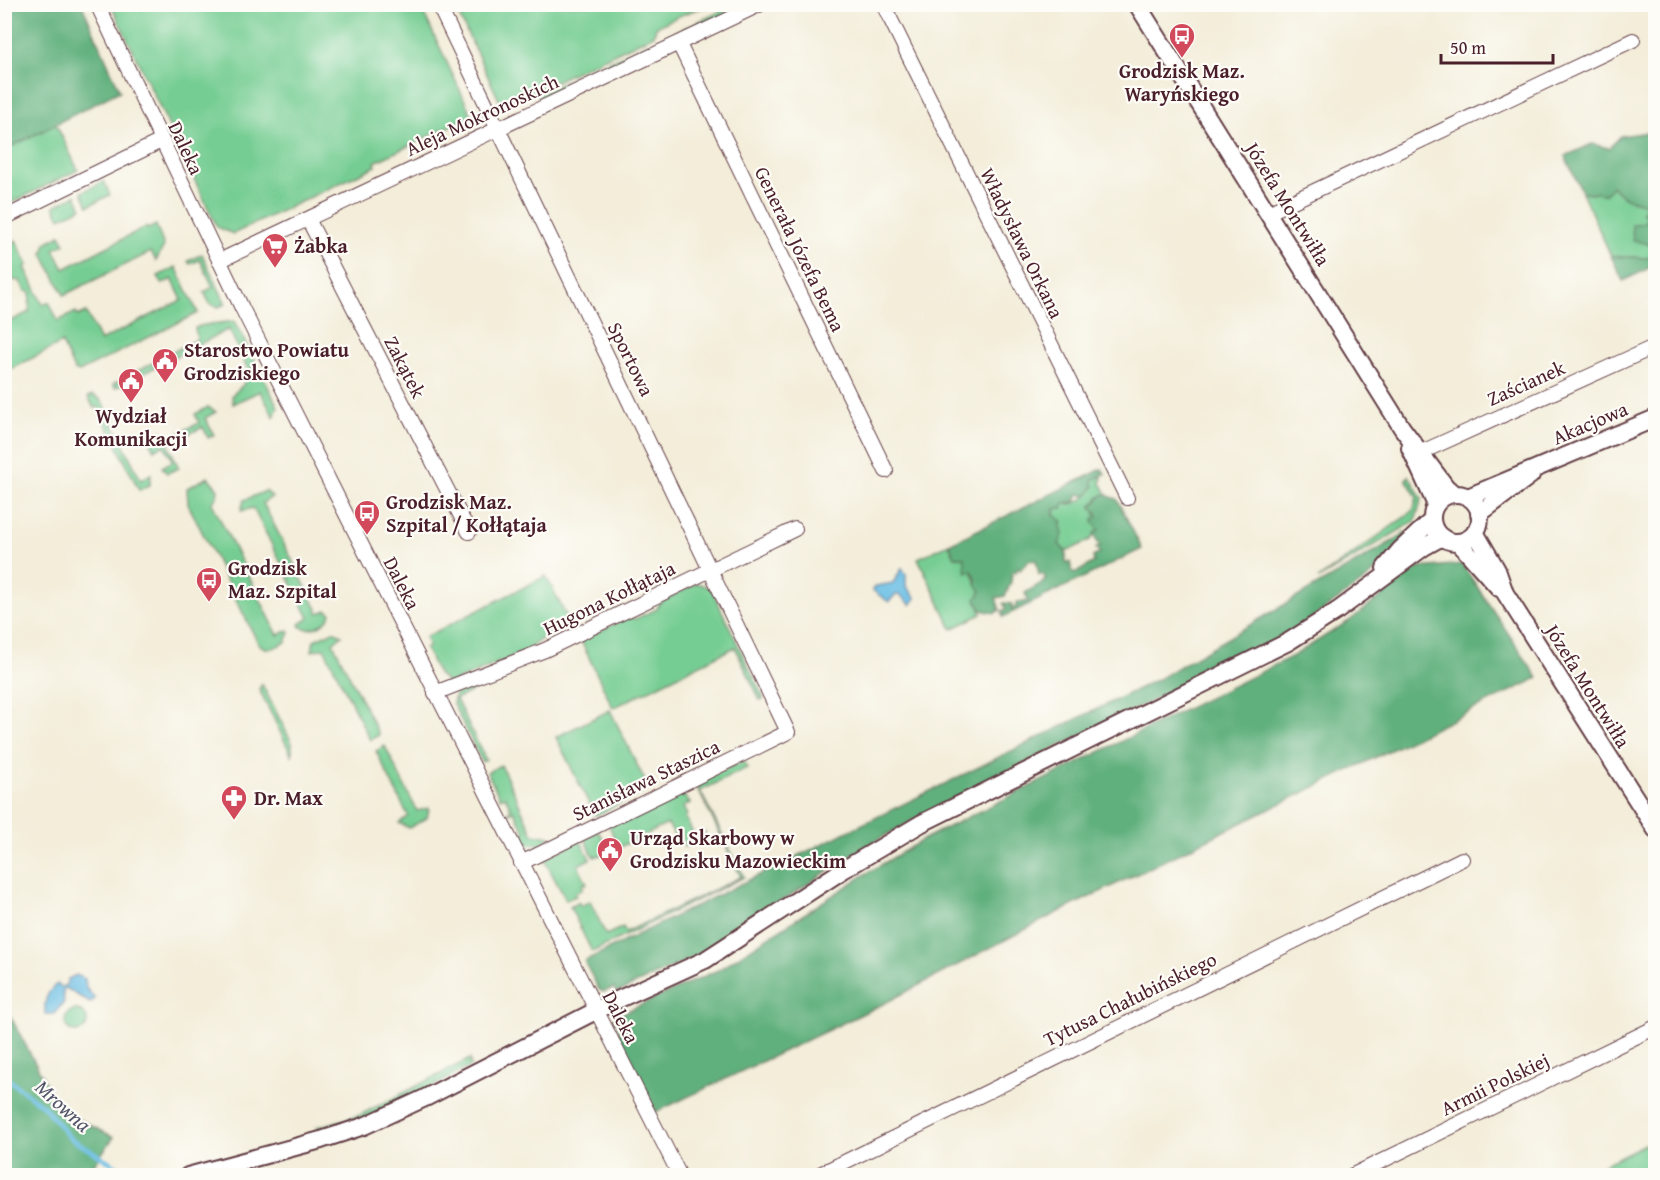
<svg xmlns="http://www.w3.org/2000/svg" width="1660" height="1180" font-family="'Gentium Book Plus',serif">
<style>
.green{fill:#76cd93;stroke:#60765f;stroke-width:1.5}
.forest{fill:#60b07d;stroke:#556854;stroke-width:1.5}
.water{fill:#67bde4;stroke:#586e88;stroke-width:1.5}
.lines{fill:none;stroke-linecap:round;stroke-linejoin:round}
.stream{stroke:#67bde4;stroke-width:4.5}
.minor-casing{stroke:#633e45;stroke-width:16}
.tertiary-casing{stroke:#633e45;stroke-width:20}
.minor{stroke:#fff;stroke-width:14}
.tertiary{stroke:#fff;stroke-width:16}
.labels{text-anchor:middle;stroke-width:4.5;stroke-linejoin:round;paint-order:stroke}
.poi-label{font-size:20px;font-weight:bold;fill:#4a1f2b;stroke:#fdfcf7;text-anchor:start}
.street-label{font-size:20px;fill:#4a1f2b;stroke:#fdfcf7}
.water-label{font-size:21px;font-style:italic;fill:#54566c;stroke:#fdfcf7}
</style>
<rect width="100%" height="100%" fill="#fdfcf7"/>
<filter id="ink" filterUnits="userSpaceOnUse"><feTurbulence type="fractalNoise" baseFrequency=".0167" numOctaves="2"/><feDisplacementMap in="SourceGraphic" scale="12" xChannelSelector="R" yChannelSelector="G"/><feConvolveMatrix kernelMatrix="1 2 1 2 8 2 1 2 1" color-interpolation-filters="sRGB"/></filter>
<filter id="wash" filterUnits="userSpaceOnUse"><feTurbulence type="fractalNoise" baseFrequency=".008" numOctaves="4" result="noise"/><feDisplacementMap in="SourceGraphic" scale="24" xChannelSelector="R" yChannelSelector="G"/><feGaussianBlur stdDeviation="1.35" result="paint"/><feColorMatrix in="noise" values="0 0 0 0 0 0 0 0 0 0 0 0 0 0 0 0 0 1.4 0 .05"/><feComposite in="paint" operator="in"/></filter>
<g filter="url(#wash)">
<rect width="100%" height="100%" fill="#f3edd9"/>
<!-- green -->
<path class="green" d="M111 5H420L473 118 471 116 375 162 376 166 233 234 217 227Z
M454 5H718C696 7 677 17 656 27L654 35 507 104 500 102Z
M734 5H746L661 45 659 40Z
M650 43 653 49 544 100 537 95Z
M56 124 78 170 5 206V150Z
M104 181 110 195 88 206 82 192Z
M1612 186C1621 198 1633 201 1647 204 1647 222 1642 238 1655 252L1647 258 1611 256 1582 192 1605 194Z
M76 195 82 208 60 218 54 206Z
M156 225 164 246 156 261 151 252 64 295 43 254 46 243 60 235 65 244 54 249 64 269 146 227 148 229Z
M10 240 11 243 16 240 28 265 25 267 43 305 49 302 58 321 76 312 78 316 86 312 100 341 182 300 172 279 162 284 158 276 176 267 198 313 79 372 74 370 62 343 5 372V324L29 312 30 292 25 291 20 281 13 280 5 264V243Z
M202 254 226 304 218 307 210 304 204 292 213 287 200 260 190 264 188 261Z
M234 321 257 365 248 370 229 329 115 388 113 384 197 339 195 328C208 322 220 324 234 321Z
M259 368 278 407 274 417 260 391 233 404 232 395 243 385 247 374Z
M92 395 100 399 104 405 141 480 151 474 150 485 139 490 98 407 94 408 88 397Z
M208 407 216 412 205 418 214 435 208 438 203 427 168 444 179 468 167 473 162 467 173 461 164 445 154 450 151 444 153 437 162 431 167 439 199 423 195 414Z
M1096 476 1102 477 1101 483 1107 494 1099 497 1091 507 1097 512 1099 530 1090 540 1066 552 1059 544 1055 509 1064 503C1077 507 1086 497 1094 487L1092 480Z
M1409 476 1422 499 1415 521 1318 579 1413 511 1417 497 1406 479Z
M208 477 218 489 217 497 212 503 278 635 289 630 290 633 286 642C276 647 267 653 258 643L188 504 187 488Z
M266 491 272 497 263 503 319 613 327 610 331 613C328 624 311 632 301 627L300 624 309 618 253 508 241 511 244 500Z
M949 544 955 557H964L981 591 976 600 982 614 952 629 918 558Z
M546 576 568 619 524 652 449 684 438 674 425 648 429 646 425 637Z
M697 583 711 588 764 699 760 700 735 647 613 708 581 641 628 617 635 619 657 609 659 603Z
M333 631 342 635 333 643 379 735 370 740 324 648 312 651 314 640Z
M496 676 505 680 499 678 456 699 486 760 482 762 453 704 455 694Z
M262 684 292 743V756L259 689Z
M610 710 649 789 595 816 556 737Z
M385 746 417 811 429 808 427 818 409 828 399 823 408 816 376 751Z
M744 761 747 768 700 791 744 877 592 952 570 907 578 902 581 906 590 901 606 935 623 927 626 932 741 877 697 787 700 781Z
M501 765 533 834 551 837 539 846 537 843 529 845 523 843 519 836 525 832 514 811 508 813 511 809 505 796 500 798 487 772Z
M680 792 690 803 683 807 687 815 685 817 695 837 705 832 704 842 698 845 695 841 684 847 681 832 674 835 668 824 618 848 609 825Z
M598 831 611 852 594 857 585 839Z
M578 841 581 842 590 859 578 865 587 883 582 885 583 889 575 893 576 896 566 900 544 859Z
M65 1021a11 11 0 1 1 22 0a11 11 0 1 1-22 0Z
M470 1059 471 1066C446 1079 341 1137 318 1131L317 1127 358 1116Z
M1655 1139V1175H1583Z"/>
<!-- forest -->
<path class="forest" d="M5 4 82 5 120 91 5 150Z
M1655 122V265L1623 281 1611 256 1647 258 1655 252 1648 244 1633 240 1632 225 1645 222 1647 215 1642 212 1647 204C1633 200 1621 198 1612 186L1606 194 1582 192 1565 156 1592 144 1609 148 1621 136 1649 132Z
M1102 469 1105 474 1092 480 1094 487 1087 496 1078 494 1075 502 1064 503 1062 508 1055 509 1054 514 1063 522 1061 525 1063 535 1059 544 1066 552V562H1070L1072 572H1078L1094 562 1093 557 1100 553 1096 548 1100 546 1095 538 1094 533 1099 530 1093 522 1094 518 1098 517 1095 514 1097 512 1091 507 1103 494 1117 499 1142 549 1003 617 1002 611 1006 609 1003 603 1012 604 1011 609 1016 607 1018 602H1026L1028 600 1025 593 1045 581 1044 574 1039 575 1036 560 1028 561 1020 570 1018 567 1016 572H1012L1011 582 1005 596 996 598 1000 610 995 613 981 610 976 599 981 591 976 585V578L972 571 966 572 964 557H955L949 544Z
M1406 533 1409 536 1367 579 1292 632 940 805 863 848 699 955 616 993 614 988 603 992 599 990 585 963 586 960 1160 678Z
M1462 564 1538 678 1053 915 885 1003 656 1112 616 1034 620 1032 614 1017 718 970 864 875 926 838 1295 655 1349 621 1418 568Z
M5 1006 60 1110 114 1137 89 1171 93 1175H5Z"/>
<!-- water -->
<path class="water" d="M902 568 906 574V586L916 598 911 605 900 595H895L889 602 872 590 876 586 893 583Z
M76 975 85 979 86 988 95 999 90 1003 66 988 63 990 64 1002 54 1014H46C42 1004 48 990 57 984L61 987 66 985 68 979Z"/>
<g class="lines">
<!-- stream -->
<path class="stream" d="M4 1076 44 1107 70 1138 133 1176"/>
</g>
</g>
<g filter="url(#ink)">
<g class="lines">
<!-- minor casing -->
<g class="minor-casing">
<path id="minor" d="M97 4 242 308 680 1176
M438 4 788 732 521 863
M883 4 1127 498
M679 44 886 471
M1268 213 1633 40
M4 218 161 141
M308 219 469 532
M219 261 761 4
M1413 456 1656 346
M435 693 545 650 795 529
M816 1176 1462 859
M1351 1176 1656 1027"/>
</g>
<!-- tertiary casing -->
<g class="tertiary-casing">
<path id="tertiary" d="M1137 4 1402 428 1446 487 1454 494
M1410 448 1436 505
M1432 518a24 24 0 1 1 48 0a24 24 0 1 1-48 0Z
M1468 497 1656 418
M1479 514 1531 475
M1475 532 1497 570 1505 593 1656 830
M1458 542 1499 588
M1385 568 1400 550 1432 520
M188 1176 321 1140 364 1126 425 1098 615 1001 705 960 843 870 922 823 1288 642 1337 611 1424 547 1442 537"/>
</g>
<!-- minor -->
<use href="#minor" class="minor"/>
<!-- tertiary -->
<use href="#tertiary" class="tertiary"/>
</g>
</g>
<!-- icons -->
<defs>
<g id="bus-pin" transform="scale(1.35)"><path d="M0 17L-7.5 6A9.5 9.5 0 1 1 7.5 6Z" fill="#d1495b" stroke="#fdfcf7"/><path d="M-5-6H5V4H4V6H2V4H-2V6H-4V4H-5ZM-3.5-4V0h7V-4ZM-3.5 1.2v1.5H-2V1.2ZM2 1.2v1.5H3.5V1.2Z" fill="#fff"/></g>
<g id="supermarket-pin" transform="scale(1.35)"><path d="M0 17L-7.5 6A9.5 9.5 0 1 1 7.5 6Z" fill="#d1495b" stroke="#fdfcf7"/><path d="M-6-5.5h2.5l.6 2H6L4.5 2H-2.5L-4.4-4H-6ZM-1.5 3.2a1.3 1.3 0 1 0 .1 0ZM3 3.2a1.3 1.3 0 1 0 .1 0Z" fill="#fff"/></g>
<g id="civic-pin" transform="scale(1.35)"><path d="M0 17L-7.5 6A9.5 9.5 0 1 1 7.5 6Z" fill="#d1495b" stroke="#fdfcf7"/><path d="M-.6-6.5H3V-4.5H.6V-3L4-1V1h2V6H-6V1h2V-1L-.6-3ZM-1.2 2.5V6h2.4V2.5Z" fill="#fff"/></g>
<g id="pharmacy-pin" transform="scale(1.35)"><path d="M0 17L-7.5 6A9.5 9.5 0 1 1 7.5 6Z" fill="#d1495b" stroke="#fdfcf7"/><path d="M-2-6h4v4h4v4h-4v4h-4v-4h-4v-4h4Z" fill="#fff"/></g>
</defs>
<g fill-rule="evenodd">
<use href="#bus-pin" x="1182" y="36"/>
<use href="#supermarket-pin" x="275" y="246"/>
<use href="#civic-pin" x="165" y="361"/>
<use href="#civic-pin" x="131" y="381"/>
<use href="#bus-pin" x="367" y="513"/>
<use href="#bus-pin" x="209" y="580"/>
<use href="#pharmacy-pin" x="234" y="798"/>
<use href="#civic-pin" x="610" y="850"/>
</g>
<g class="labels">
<!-- poi labels -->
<g class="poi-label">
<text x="1182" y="78" text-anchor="middle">Grodzisk Maz.<tspan x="1182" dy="23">Waryńskiego</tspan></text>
<text x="294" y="253">Żabka</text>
<text x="184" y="357">Starostwo Powiatu<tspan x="184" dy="23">Grodziskiego</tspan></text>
<text x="131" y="423" text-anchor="middle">Wydział<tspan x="131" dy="23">Komunikacji</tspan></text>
<text x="386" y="509">Grodzisk Maz.<tspan x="386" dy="23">Szpital / Kołłątaja</tspan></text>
<text x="228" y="575">Grodzisk<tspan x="228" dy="23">Maz. Szpital</tspan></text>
<text x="254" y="805">Dr. Max</text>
<text x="630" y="845">Urząd Skarbowy w<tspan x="630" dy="23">Grodzisku Mazowieckim</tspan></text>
</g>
<!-- street labels -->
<g class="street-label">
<text transform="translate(482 115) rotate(-25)" y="7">Aleja Mokronoskich</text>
<text transform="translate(186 148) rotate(65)" y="7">Daleka</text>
<text transform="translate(1288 204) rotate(58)" y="7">Józefa Montwiłła</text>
<text transform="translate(1022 243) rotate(64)" y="7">Władysława Orkana</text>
<text transform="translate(800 249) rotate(64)" y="7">Generała Józefa Bema</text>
<text transform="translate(631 359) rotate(64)" y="7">Sportowa</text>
<text transform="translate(405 367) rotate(63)" y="7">Zakątek</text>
<text transform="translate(1526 383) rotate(-24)" y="7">Zaścianek</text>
<text transform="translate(1590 423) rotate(-23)" y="7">Akacjowa</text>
<text transform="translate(402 583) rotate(63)" y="7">Daleka</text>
<text transform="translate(609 598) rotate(-26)" y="7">Hugona Kołłątaja</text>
<text transform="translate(1588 686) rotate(58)" y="7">Józefa Montwiłła</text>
<text transform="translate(646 780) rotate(-26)" y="7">Stanisława Staszica</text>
<text transform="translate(1130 999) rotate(-26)" y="7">Tytusa Chałubińskiego</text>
<text transform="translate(621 1017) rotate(63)" y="7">Daleka</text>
<text transform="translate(1495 1084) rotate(-26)" y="7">Armii Polskiej</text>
</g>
<!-- water labels -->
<g class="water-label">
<text transform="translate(63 1106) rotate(42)" y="7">Mrowna</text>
</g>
</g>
<!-- margin -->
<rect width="1660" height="1180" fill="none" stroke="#fdfcf7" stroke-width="24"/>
<!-- scale -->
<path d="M1441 54v9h112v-9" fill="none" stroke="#4a1f2b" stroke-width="3"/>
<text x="1450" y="54" font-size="18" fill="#4a1f2b" stroke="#fdfcf7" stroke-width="4.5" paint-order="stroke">50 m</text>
</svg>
